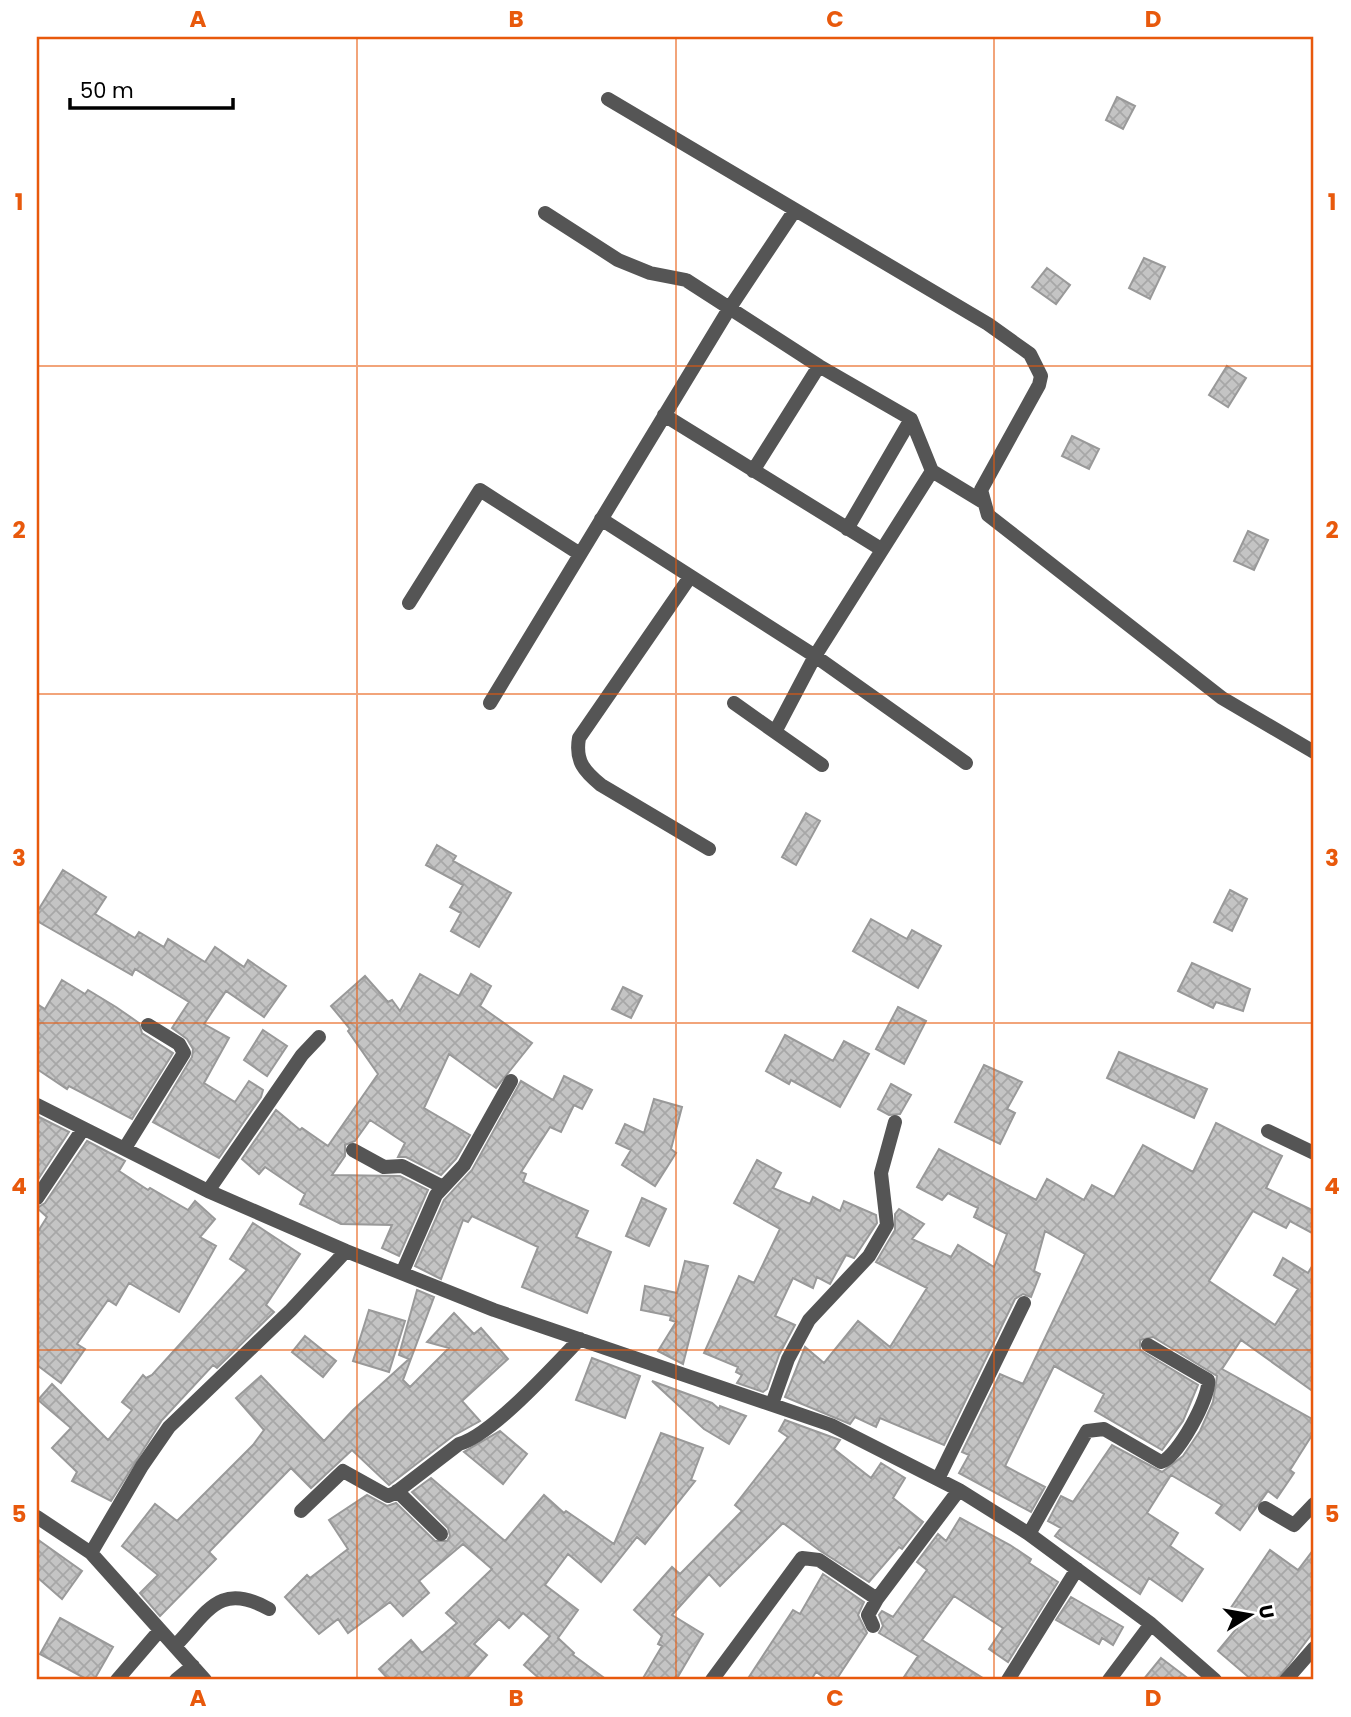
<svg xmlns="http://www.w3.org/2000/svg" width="1351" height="1717" font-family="Poppins,sans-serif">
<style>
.building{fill:url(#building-cross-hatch);stroke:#999;stroke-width:2}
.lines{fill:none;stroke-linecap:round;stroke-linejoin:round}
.street{stroke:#555;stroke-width:14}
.grid{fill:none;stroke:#e8590c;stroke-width:2;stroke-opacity:0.55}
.neatline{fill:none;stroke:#e8590c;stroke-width:2.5}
.grid-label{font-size:23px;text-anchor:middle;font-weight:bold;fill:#e8590c}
</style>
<defs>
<pattern id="building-cross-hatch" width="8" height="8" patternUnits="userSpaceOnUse" patternTransform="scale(1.75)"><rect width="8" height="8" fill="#c4c4c4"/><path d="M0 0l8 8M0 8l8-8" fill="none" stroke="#a7a7a7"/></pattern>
</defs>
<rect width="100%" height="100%" fill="#fff"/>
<!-- building -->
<path class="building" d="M1117 97 1135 106 1123 129 1106 120Z
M1144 258 1165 267 1150 299 1129 288Z
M1047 268 1070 285 1056 304 1032 287Z
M1227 366 1246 378 1228 407 1209 395Z
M1072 436 1099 449 1089 469 1062 456Z
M1248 531 1268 540 1254 570 1234 561Z
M806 813 820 821 796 865 782 857Z
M437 845 456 856 453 861 511 893 479 947 451 931 461 913 450 907 463 885 426 865Z
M63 870 106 897 95 914 135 938 139 932 164 947 168 939 205 962 215 947 244 967 248 960 286 986 264 1017 226 991 204 1024 229 1038 204 1083 235 1102 249 1081 263 1090 261 1097 219 1158 153 1122 192 1057 193 1049 187 1039 172 1028 189 1002 135 969 132 975 37 921V912Z
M1230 890 1247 899 1232 931 1214 922Z
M871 919 907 939 912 930 941 946 918 988 853 951Z
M1192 963 1250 989 1243 1011 1216 1002 1213 1008 1178 991Z
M420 974 459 996 471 974 491 986 480 1006 532 1043 496 1088 449 1054 424 1108 470 1135 456 1159 441 1175 406 1157H398L405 1143 370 1120 355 1141 345 1145V1156L332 1175 400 1176 428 1190 399 1256 382 1248 392 1225 341 1224 300 1204 305 1194 265 1167 259 1174 242 1159 276 1110 300 1130 302 1128 328 1146 378 1074 348 1031 350 1029 331 1006 365 976 388 1002 392 1000 400 1011Z
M62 980 85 994 88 990 116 1007 139 1023 142 1033 173 1053 132 1119 69 1086 67 1089 37 1069V1004L45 1009Z
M623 987 642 996 631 1018 612 1009Z
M898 1007 926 1021 904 1064 876 1049Z
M263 1030 287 1046 267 1076 244 1060Z
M785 1035 833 1061 844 1041 869 1054 840 1107 791 1080 789 1084 766 1071Z
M1119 1052 1207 1089 1194 1118 1107 1078Z
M984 1065 1022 1082 1007 1109 1015 1113 1000 1144 955 1122Z
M564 1076 592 1090 582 1109 574 1105 561 1132 550 1127 521 1172 526 1174 523 1182 588 1211 576 1237 611 1252 587 1313 522 1287 538 1247 472 1216 468 1222 463 1220 441 1279 415 1266 444 1200 472 1170 521 1081 553 1100Z
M891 1084 911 1095 900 1114 889 1115 878 1109Z
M654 1099 682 1107 671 1149 676 1153 655 1186 622 1165 631 1150 616 1143 625 1124 644 1133Z
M37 1116 69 1132 37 1181Z
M1216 1123 1282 1156 1266 1188 1314 1211V1234L1290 1221 1286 1228 1253 1211 1209 1281 1275 1325 1298 1289 1274 1275 1283 1258 1308 1273 1314 1263V1392L1241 1340 1222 1369 1314 1420V1432L1290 1470 1294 1473 1277 1498 1268 1491 1240 1530 1216 1513 1222 1505 1171 1475 1147 1513 1178 1533 1170 1546 1203 1569 1182 1601 1149 1578 1140 1594 1055 1536 1061 1528 1048 1521 1061 1496 1073 1502 1112 1445 1162 1472 1183 1456 1200 1431 1213 1402 1217 1376 1153 1337 1140 1340V1350L1198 1385 1183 1421 1162 1450 1095 1411 1104 1394 1054 1366 1005 1466 1045 1487 1031 1512 959 1473 969 1455 962 1452 1000 1374 1023 1384 1085 1254 1045 1231 1034 1271 1040 1274 1031 1297 1023 1294 1015 1299 944 1445 880 1418 876 1427 855 1417 850 1424 785 1397 805 1347 824 1363 858 1321 890 1347 927 1288 876 1262 895 1230V1214L899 1209 924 1224 912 1239 951 1257 958 1245 994 1267 1007 1234 974 1217 978 1208 948 1193 942 1200 917 1187 939 1149 1036 1200 1047 1179 1084 1200 1092 1185 1114 1197 1143 1145 1193 1172Z
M87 1141 125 1161 119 1171 148 1190 150 1188 188 1210 195 1201 215 1219 200 1237 216 1246 179 1312 129 1283 116 1305 108 1300 77 1344 85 1349 61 1383 37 1365V1233L47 1217 37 1208 45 1203Z
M757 1160 781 1173 773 1188 810 1204 813 1197 840 1211 844 1201 876 1215 877 1223 854 1258 846 1255 830 1284 817 1277 813 1288 793 1278 775 1316 795 1325 779 1355 767 1389 763 1392 737 1383 742 1375 736 1372 738 1367 704 1353 739 1276 754 1283 780 1229 734 1203Z
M642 1198 666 1209 649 1246 626 1236Z
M253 1223 300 1254 266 1305 274 1312 217 1368 213 1365 162 1420 111 1501 72 1481 77 1472 52 1448 71 1428 38 1400 52 1384 108 1440 132 1410 122 1402 143 1375 146 1378 152 1375 247 1270 230 1259Z
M685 1261 708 1266 683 1364 658 1351 676 1322 670 1320 671 1316 641 1310 645 1286 677 1293Z
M417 1290 434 1297 403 1380 410 1387 449 1348 427 1342 454 1313 474 1334 481 1328 508 1359 462 1401 480 1421 453 1436 389 1485 352 1450 311 1488 291 1468 209 1552 216 1559 160 1616 140 1593 158 1575 122 1546 155 1504 177 1521 253 1445 264 1430 236 1398 261 1376 324 1441 353 1410 409 1359 399 1355Z
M369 1310 405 1321 389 1372 353 1361Z
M305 1336 336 1361 323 1377 292 1352Z
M592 1358 640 1376 625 1418 576 1400Z
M652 1381 712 1403 719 1409 720 1406 746 1416 729 1444 704 1429Z
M785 1420 840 1440 834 1449 871 1478 881 1463 905 1478 893 1498 923 1522 902 1549 899 1547 869 1582 819 1550 783 1523 720 1586 709 1574 672 1615 703 1634 676 1680H642L662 1646 658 1644 662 1636 634 1610 672 1567 680 1574 742 1511 735 1505 788 1437 779 1431Z
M500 1431 527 1454 503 1484 464 1452Z
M661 1433 703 1448 691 1480 695 1481 645 1544 637 1537 601 1582 568 1554 545 1585 578 1610 558 1638 574 1653 573 1655 607 1680H541L524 1665 550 1636 523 1613 509 1628 499 1619 474 1644 487 1655 465 1680H389L379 1669 411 1640 422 1653 457 1623 446 1613 492 1569 463 1544 419 1581 429 1593 403 1616 390 1602 348 1633 338 1619 319 1634 285 1597 307 1575 310 1578 348 1549 329 1520 367 1495 387 1506 396 1503 435 1541H447L450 1536 448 1528 412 1492 431 1478 505 1541 544 1495 564 1513 566 1511 614 1544Z
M960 1518 1010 1545 1031 1559 1029 1563 1058 1582 1008 1662 989 1649 1003 1628 954 1596 922 1640 986 1680H902L918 1656 879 1633 883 1626 879 1615 882 1611 893 1617 927 1570 917 1562 938 1534 946 1541Z
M37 1539 82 1571 62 1599 37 1577Z
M1314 1549V1631L1277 1680H1252L1218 1651 1242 1622 1228 1612 1270 1550 1298 1570Z
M823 1574 864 1602 858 1615 867 1633 836 1680H828L816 1672 811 1680H747L793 1610 800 1614Z
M1071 1597 1123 1627 1113 1645 1102 1638 1099 1644 1056 1620Z
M60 1618 113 1647 94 1680H88L40 1654Z
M1161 1658 1190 1680H1143Z"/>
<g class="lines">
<!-- street -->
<path class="street" d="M608 99 988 324 1030 354 1041 376 1039 385 981 490 988 515 1222 698 1314 752
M545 213 618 260 650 273 686 280 819 366 911 419 932 471 983 502
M664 415 881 549
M753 471 819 366
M601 519 815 656 966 763
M847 529 911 419
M690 577 579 738C575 761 584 771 601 785L709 849
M409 603 480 490 580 554
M490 703 729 309 795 210
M734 703 775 732
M822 765 775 732 815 656 932 471
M37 1105 208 1191 346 1251 494 1310 831 1425 959 1490 1029 1534 1151 1624 1215 1680
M1268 1131 1314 1153
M125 1148 184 1053 179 1044 148 1025
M353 1150 384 1167 402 1166 441 1186
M208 1191 302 1055 319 1037
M37 1198 83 1129
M402 1273 436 1195 464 1165 511 1081
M772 1404 788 1359 809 1320 869 1256 887 1225 881 1173 895 1122
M938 1479 1024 1303
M397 1491 441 1534
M1265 1508 1294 1525 1314 1504
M301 1511 343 1471 388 1496 395 1493 459 1444C491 1436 555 1365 580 1339
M37 1517 91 1553
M1029 1534 1087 1431 1104 1429 1161 1462C1177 1458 1211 1396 1208 1380L1148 1345
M873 1626 868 1615 877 1599
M175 1646C208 1612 219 1581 269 1609
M117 1680 160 1630
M176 1680 193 1666
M205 1680 91 1553 142 1466 169 1427 291 1310 346 1251
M712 1680 802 1558 819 1560 877 1599 959 1490
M1008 1680 1077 1569
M1109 1680 1151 1624
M1286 1680 1314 1648"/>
</g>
<!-- grid -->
<path class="grid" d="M357 37V1680M676 37V1680M994 37V1680M37 366H1314M37 694H1314M37 1023H1314M37 1350H1314"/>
<!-- border -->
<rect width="1351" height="1717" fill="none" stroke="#ffffff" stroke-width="77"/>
<!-- north arrow -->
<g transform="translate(1250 1615) rotate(79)" stroke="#ffffff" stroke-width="5" paint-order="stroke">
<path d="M0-5L12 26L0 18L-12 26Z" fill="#000000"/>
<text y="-10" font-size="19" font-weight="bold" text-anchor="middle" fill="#000000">U</text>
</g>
<!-- scale -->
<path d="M70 98v10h163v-10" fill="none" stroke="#000000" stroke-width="3.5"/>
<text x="80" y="98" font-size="21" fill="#000000" stroke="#ffffff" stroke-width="5" paint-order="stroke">50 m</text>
<rect x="38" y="38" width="1274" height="1640" class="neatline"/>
<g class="grid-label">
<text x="198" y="27">A</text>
<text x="516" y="27">B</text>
<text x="835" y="27">C</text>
<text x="1153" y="27">D</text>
<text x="19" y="210">1</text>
<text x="1332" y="210">1</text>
<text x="19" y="538">2</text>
<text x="1332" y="538">2</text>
<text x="19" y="866">3</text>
<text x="1332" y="866">3</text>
<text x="19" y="1194">4</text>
<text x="1332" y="1194">4</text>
<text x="19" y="1522">5</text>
<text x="1332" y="1522">5</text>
<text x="198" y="1706">A</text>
<text x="516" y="1706">B</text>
<text x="835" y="1706">C</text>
<text x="1153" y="1706">D</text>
</g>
</svg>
